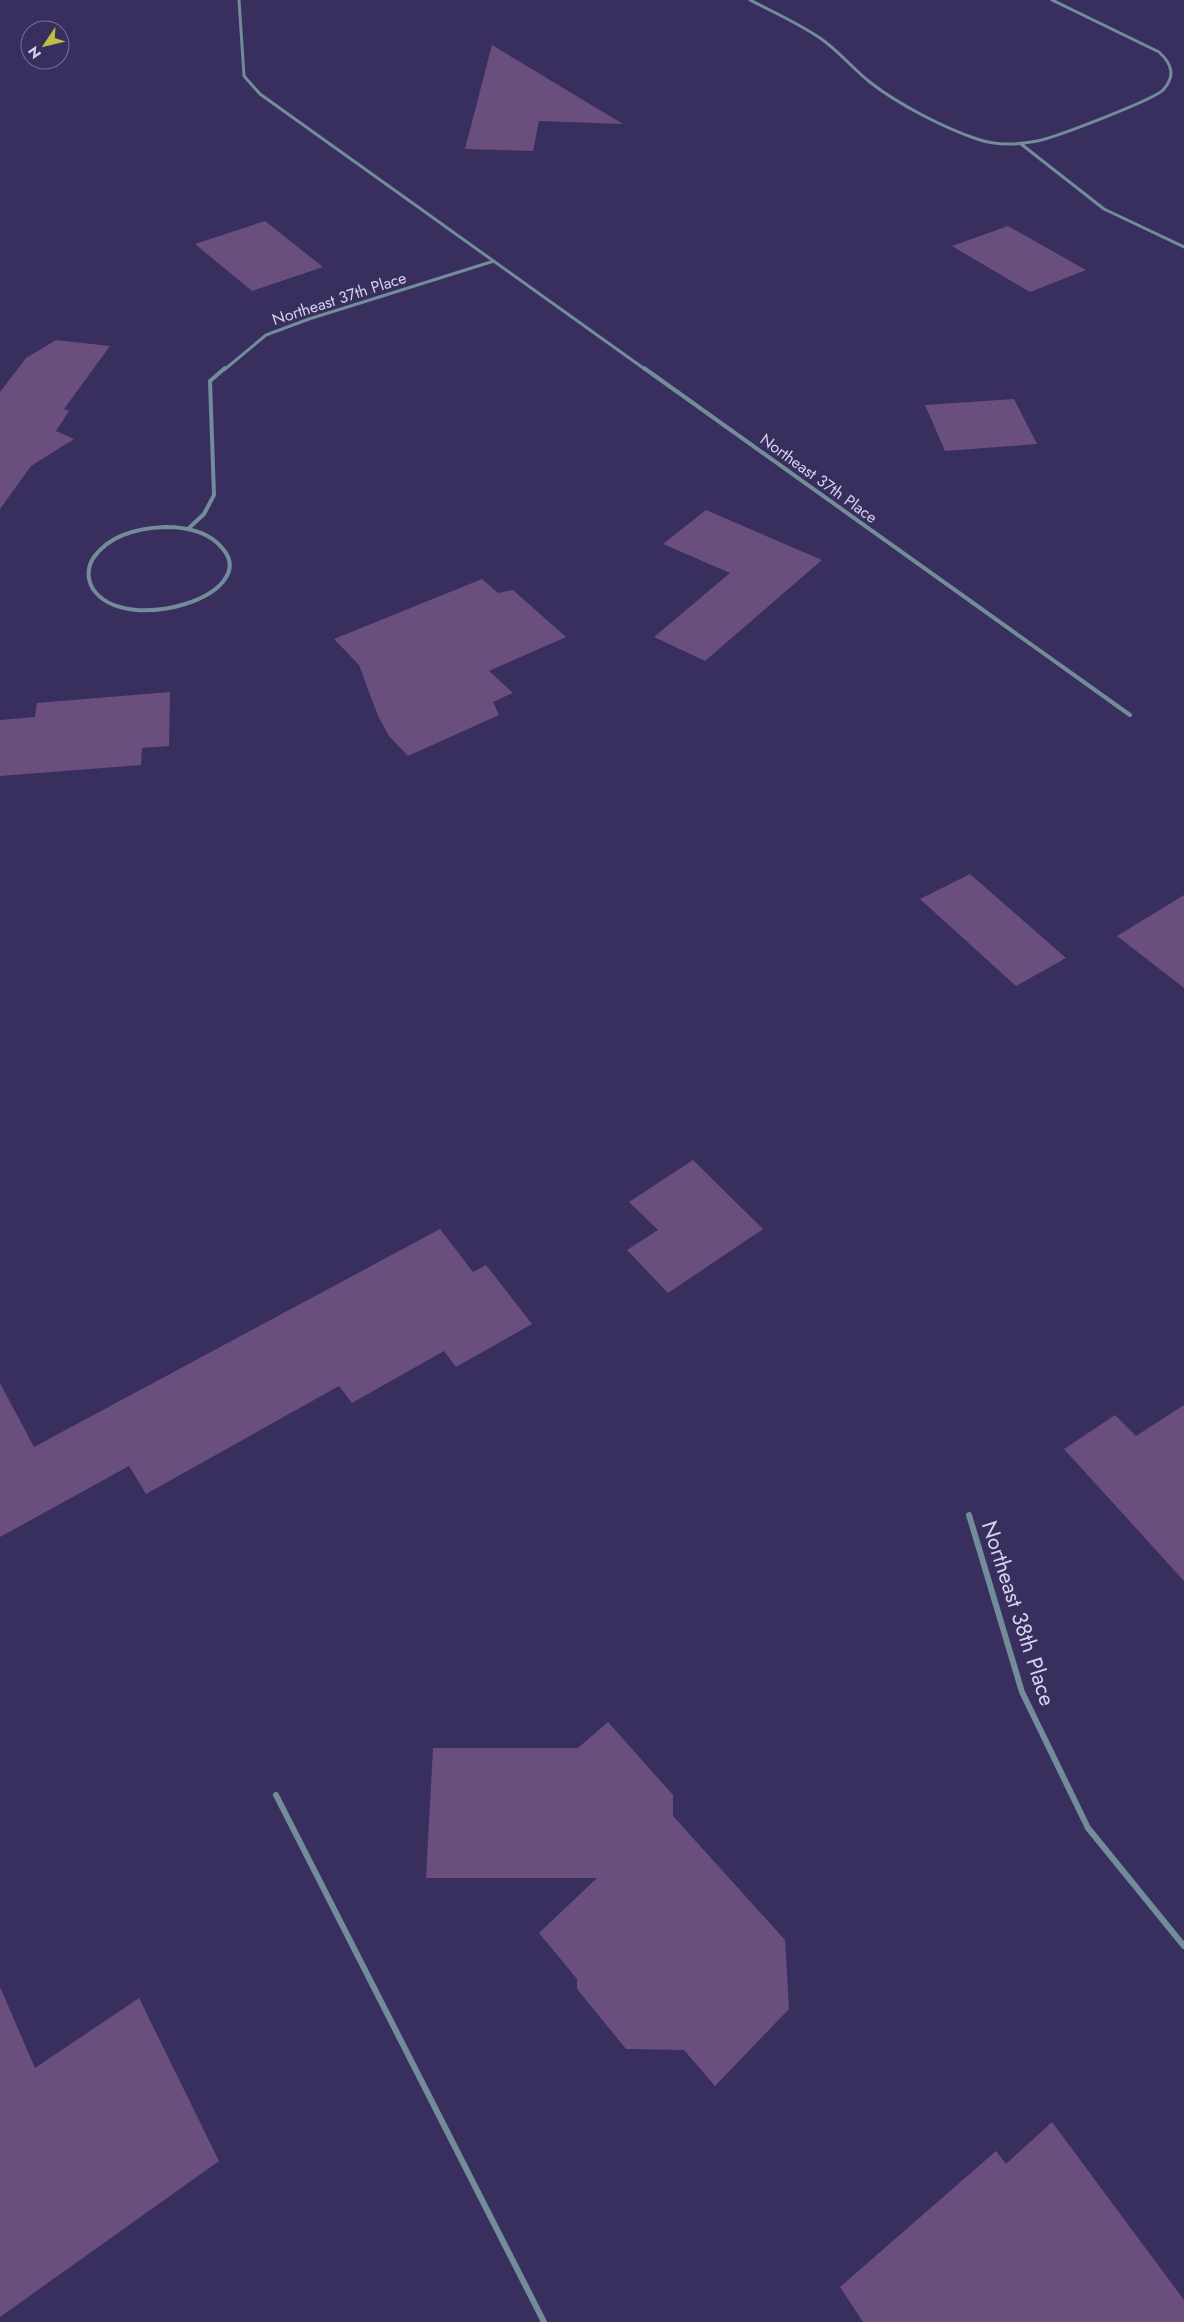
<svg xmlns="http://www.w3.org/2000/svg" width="1184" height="2322" font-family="Jost,sans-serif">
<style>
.building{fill:#6a4e7d}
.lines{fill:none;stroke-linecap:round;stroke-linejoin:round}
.street-far2{stroke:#728c9a;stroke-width:3}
.street-far1{stroke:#728c9a;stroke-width:4}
.street{stroke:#728c9a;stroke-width:6}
.labels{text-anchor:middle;stroke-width:5;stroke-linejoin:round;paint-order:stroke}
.far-street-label{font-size:16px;fill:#d6d2f0;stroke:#392f5e}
.near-street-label{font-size:22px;fill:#d6d2f0;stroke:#392f5e}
</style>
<rect width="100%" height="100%" fill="#392f5e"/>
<!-- building -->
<path class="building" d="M492 45 623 124 539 121 533 151 465 149Z
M265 221 323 267 252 291 195 244Z
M1008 226 1086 270 1030 292 952 246Z
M56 340 110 346 64 409 69 411 56 431 74 439 31 466 0 509V392L26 358Z
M1014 399 1037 444 945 451 925 405Z
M706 510 822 560 705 661 654 637 730 573 663 544Z
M482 579 498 593 513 590 566 637 489 671 513 693 493 702 499 715 408 756 389 736 378 716 359 665 334 639Z
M170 692 169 746 142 748 141 765 0 776V720L35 717 37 703Z
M970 874 1066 958 1016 986 920 899Z
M1184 895V988L1117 936Z
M693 1160 763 1229 668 1293 627 1250 658 1230 629 1202Z
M440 1229 473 1272 486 1265 532 1324 456 1367 444 1351 352 1403 339 1386 146 1494 129 1466 0 1537V1383L34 1447Z
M1184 1405V1581L1064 1449 1115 1415 1136 1436Z
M608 1722 673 1795V1816L785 1940 789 2009 715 2086 684 2050 626 2049 577 1989V1979L539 1933 597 1878H426L433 1748H578Z
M0 1987 35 2068 139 1998 219 2161 0 2317Z
M1052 2122 1184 2300V2322H863L840 2287 996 2151 1006 2164Z"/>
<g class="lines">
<!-- street-far2 -->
<path class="street-far2" d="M239 0 244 76 260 94 646 370
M750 0C773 12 798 23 820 38 839 51 853 69 871 83 898 104 944 128 977 139 997 146 1017 145 1037 141 1054 138 1153 100 1163 90 1176 76 1172 64 1159 52L1052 0
M1021 144 1104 209 1184 247
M224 370 266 335 309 319 494 261"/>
<!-- street-far1 -->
<path class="street-far1" d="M644 368 1130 715
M165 527C187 527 209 531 223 549 261 595 125 637 93 589 87 579 87 567 94 557 110 535 139 528 165 527Z
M189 528 204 514 214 495 210 381 225 368"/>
<!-- street -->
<path class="street" d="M969 1515 1022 1692 1088 1828 1184 1946
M276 1795 544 2322"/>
</g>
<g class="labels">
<!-- far-street labels -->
<g class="far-street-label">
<text transform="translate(339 298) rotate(-18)" y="6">Northeast 37th Place</text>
<text transform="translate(819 478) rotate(36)" y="6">Northeast 37th Place</text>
</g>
<!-- near-street labels -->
<g class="near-street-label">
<text transform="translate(1019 1613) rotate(72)" y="8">Northeast 38th Place</text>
</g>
</g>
<!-- north arrow -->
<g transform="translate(45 45) rotate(235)"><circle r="24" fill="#392f5e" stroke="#787098"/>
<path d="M0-4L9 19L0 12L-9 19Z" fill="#bbc045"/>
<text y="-8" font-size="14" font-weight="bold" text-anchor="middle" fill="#d6d2f0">N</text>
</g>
</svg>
